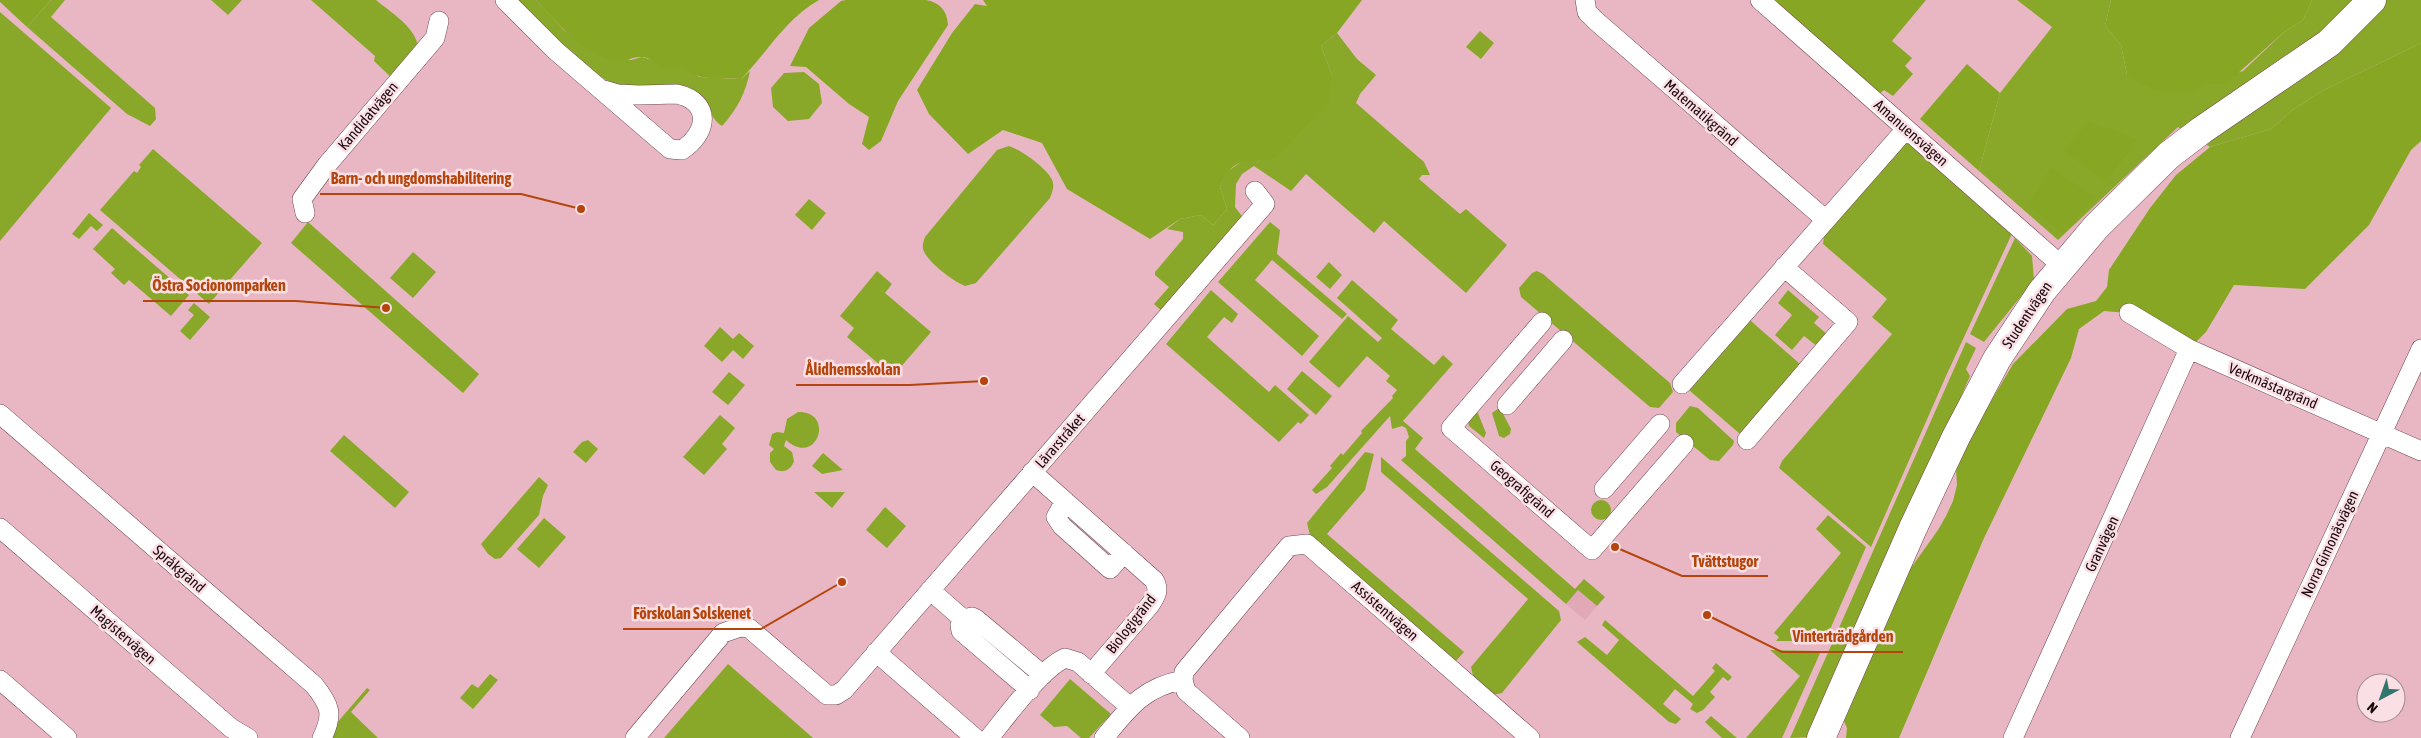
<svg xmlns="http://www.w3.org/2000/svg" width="2421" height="738" font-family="'Asap Condensed',sans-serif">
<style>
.built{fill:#e1a8b6}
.green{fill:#89a829}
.forest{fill:#87a724}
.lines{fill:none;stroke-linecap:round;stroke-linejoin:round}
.street-casing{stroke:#704551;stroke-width:20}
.secondary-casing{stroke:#704551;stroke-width:29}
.street{stroke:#fff;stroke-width:19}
.secondary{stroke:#fff;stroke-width:28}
.labels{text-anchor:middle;stroke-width:5;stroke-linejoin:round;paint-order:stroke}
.street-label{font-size:15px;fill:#1a0a0e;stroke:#fadfe5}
.leader{fill:none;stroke:#b4450c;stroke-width:2}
.callout-dot{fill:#b4450c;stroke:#fadfe5;stroke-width:2}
.callout-label{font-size:16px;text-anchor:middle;font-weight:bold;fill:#b4450c;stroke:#fadfe5;stroke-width:5;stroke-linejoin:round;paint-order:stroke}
</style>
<rect width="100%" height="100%" fill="#e9b7c3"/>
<!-- built -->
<path class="built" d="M1578 590 1597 606 1585 620 1566 604Z"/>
<!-- green -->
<path class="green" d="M51 0H65L51 17 155 108 156 119 150 126 127 114 27 27Z
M211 0H242L228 15Z
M311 0H376C390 12 416 27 418 47L394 80 374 61 375 56Z
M516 0H536L564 30 592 50 631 60 642 57 672 66H682L699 77 741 79 750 71C746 92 737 110 722 126 706 115 709 99 691 89 672 78 639 92 615 84 589 75 536 21 516 0Z
M2017 0H2111L2105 26 2121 45 2127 75 2204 84 2243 71 2284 32 2303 20 2312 0H2421V43L2322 91 2291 111 2271 129 2210 147 2178 127 2058 240 1979 171 2000 93 2052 27Z
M0 12 111 108 0 241Z
M1480 31 1494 43 1481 59 1466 47Z
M1337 33 1357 59 1376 75 1360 94 1356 103 1424 162 1430 175H1422L1419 179 1460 214 1466 209 1507 245 1466 293 1384 221 1374 233 1306 174 1291 191 1254 166 1242 174 1236 184 1235 207 1248 224 1168 317 1154 304 1169 287 1155 275V272L1183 239V232L1167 229 1180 219 1201 215 1213 225 1227 209 1220 187 1225 173 1244 160H1273L1332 75 1321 46Z
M804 72 819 84 822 103 809 119 788 121 773 107 771 88 784 73Z
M1906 129 2016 225 1946 376 1871 547 1779 468 1782 461 1892 334 1872 317 1887 299 1823 244 1826 220Z
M1009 146C1021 150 1045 167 1051 178 1055 184 1053 191 1050 198L976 283 965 286C953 281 927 262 923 249 922 245 924 240 925 237L997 150Z
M153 149 262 243 209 304 100 210 134 171 137 173 141 167 139 165Z
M809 199 826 213 812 230 795 215Z
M89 213 103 225 97 231 91 226 79 239 72 234Z
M308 222 479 374 463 393 291 243Z
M1270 222 1280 230 1277 254 1347 314 1342 319 1272 260 1255 280 1319 336 1302 356 1218 282Z
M112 228 189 295 171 316 129 280 124 285 111 273 115 269 93 249Z
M2015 238 2032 256 2034 280 1984 342 1970 334Z
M413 252 436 272 413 298 390 278Z
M1329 262 1342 275 1330 289 1316 277Z
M877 271 892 284 885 293 931 332 893 376 847 337 854 328 840 316Z
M1537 271 1543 274 1670 383 1673 392 1659 408 1650 407 1521 297 1519 288 1532 273Z
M1352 280 1398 320 1391 329 1434 365 1443 355 1453 364 1403 421 1423 438 1415 449 1575 589 1584 579 1605 597 1597 606 1578 590 1566 604 1401 460 1406 456V441L1409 437 1406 428 1402 426 1392 429 1390 416 1327 487 1316 494 1312 490 1332 468 1330 466 1341 453 1343 455 1362 433 1361 431 1393 398 1392 396 1397 390 1386 381 1390 376 1367 356 1339 388 1309 362 1348 316 1378 342 1382 338 1337 298Z
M1211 290 1238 314 1232 323 1224 317 1207 337 1269 392 1275 385 1309 415 1301 424 1298 422 1279 442 1166 344Z
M1788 290 1819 317 1814 323 1828 335 1818 347 1804 336 1792 350 1775 335 1792 315 1778 303Z
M194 303 210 317 190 340 180 331 194 315 188 310Z
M1743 314 1807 370 1747 440 1682 384Z
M720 327 733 339 739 333 754 346 743 359 733 350 722 362 704 346Z
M1966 342 1976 348 1966 369 1970 376 1812 737 1790 738Z
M1302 371 1332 396 1316 415 1287 389Z
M729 372 745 385 728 405 712 392Z
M1690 406 1698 408 1734 441 1733 445 1719 461 1710 460 1676 432V423Z
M1499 408 1501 410 1511 429 1510 434 1504 438 1499 436 1492 413Z
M1477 411 1486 433 1484 438 1469 426 1468 421Z
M798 412C836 411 817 468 786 440L784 446 792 452 794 461C791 470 784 473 776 470L770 462V453L774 449 769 445 772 434 777 432 784 433 787 419Z
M720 415 735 428 722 444 727 449 704 475 683 457Z
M344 435 409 492 395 508 330 451Z
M588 440 598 449 586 463 573 452 582 442Z
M1365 452 1374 454 1365 490 1327 534 1464 652 1455 662 1310 535 1307 523Z
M823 453 843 470 822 474 812 466Z
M1381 457 1559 611 1561 620 1502 693 1493 695 1474 680 1471 667 1528 599 1381 472Z
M539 477 548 485 543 496 539 515 501 558 495 559 488 554 481 544Z
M814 492H845L832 508Z
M1591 510a10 10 0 1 1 20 0a10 10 0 1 1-20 0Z
M885 507 906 526 887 548 866 530Z
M1828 515 1866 547 1825 641H1776L1779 637 1774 633 1841 553 1816 529Z
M544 518 566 537 539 568 517 549Z
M1605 620 1693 696 1715 671 1712 668 1716 663 1732 677 1728 681 1723 677 1710 692 1715 697 1703 710 1697 713 1690 709 1693 704 1675 689 1663 704 1681 719 1676 724 1669 722 1577 642 1585 637 1607 655 1619 640 1602 625Z
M1770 650 1821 651 1782 738H1746L1800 676Z
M728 664 813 738H664Z
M490 674 498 680 473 709 460 698 472 684 478 688Z
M1070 679 1111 714 1089 738H1081L1067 726 1054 727 1040 715Z
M367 688 370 690 351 712 378 738H324Z
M1711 716 1737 738H1722L1705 722Z"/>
<!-- forest -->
<path class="forest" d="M0 0H51L27 27 0 2Z
M536 0H819C786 18 767 53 741 79 728 78 715 79 702 77 687 75 682 60 666 69 657 67 652 58 643 57 633 56 623 63 612 60 581 51 557 23 536 0Z
M846 0H926C941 3 947 11 948 25L898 101 881 141 869 150 862 144 869 117 849 104 806 67 790 66 809 28 841 1Z
M983 0H1362L1337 33 1321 46 1332 75 1328 104 1273 160C1246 160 1231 158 1220 187L1227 209 1213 225 1201 215 1180 219 1150 239 1067 189 1042 143 1003 130 968 154 929 114 917 90 952 33 975 4 987 6Z
M1775 0H1926L1892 41 1912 58 1905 66 1913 74 1893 96 1884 90 1879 94Z
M2111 0H2312L2303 20 2284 32 2226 84H2204L2190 94C2164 92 2149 91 2127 75L2121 45 2105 26Z
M2421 43V141L2411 150 2369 225 2305 289 2234 285 2206 332 2189 349 2128 313 2104 311 2079 329 2071 358 1984 538 1899 738H1846L1847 728 1836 703 1887 589 1913 565 1938 530 1946 516 1953 501 1957 485 1956 468 1961 452 2013 364 2067 309 2096 301 2107 287 2109 270 2150 208 2176 175 2210 147 2271 129 2291 111 2322 91Z
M1967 64 2000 93 1979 171 1920 119Z
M2089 121 2138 139 2106 182 2063 151Z
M2051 168 2095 197 2063 234 2027 205Z"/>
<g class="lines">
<!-- street casing -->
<g class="street-casing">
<path id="street" d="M505 0 556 51 670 149 682 150C708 133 712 102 677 94L639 95 618 94 601 89
M1585 0 1587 12 1596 21 1826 220 1906 129
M1760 0 2062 266
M305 213 302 199 326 166 435 38 439 21
M2129 313 2189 349 2421 451
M1542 322 1451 428 1592 550 1684 444
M1682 384 1826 220
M1507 405 1563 340
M0 414 314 685C330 705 334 714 322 738
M1747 440 1848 322 1784 267
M1032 472 1154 580C1160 590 1156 596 1150 605L1091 674
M1604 489 1660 424
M1065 501 1056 517 1062 526 1110 569 1124 553
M0 528 231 728 248 738
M930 590 963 619 972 617 976 619 1043 675
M963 619 960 625 961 631 1030 690
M876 652 975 738
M0 680 67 738
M635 738 723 633 740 627 749 628 827 695H836L844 690 1265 204 1255 191
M989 738C1006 717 1042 668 1065 658L1078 662 1130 707
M1104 738C1128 709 1143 687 1183 680
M1240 738 1186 691 1183 680 1184 672 1289 546 1307 544 1530 738
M2013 738 2189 349
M2240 738 2421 349"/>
</g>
<!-- secondary casing -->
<g class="secondary-casing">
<path id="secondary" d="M1821 738 1913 528 1956 437 1997 359 2042 291 2096 227 2169 155 2202 130 2329 43 2372 0"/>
</g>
<!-- street -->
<use href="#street" class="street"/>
<!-- secondary -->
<use href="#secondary" class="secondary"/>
</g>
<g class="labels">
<!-- street labels -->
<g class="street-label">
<text transform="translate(1701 113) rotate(41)" y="5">Matematikgränd</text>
<text transform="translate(368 116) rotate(-50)" y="5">Kandidatvägen</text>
<text transform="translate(1911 133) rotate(41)" y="5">Amanuensvägen</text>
<text transform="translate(2027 315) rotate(-56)" y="5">Studentvägen</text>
<text transform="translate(2273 386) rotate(23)" y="5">Verkmästargränd</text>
<text transform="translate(1060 441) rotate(-49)" y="5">Lärarstråket</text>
<text transform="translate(1522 489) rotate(41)" y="5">Geografigränd</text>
<text transform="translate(2102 544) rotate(-65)" y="5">Granvägen</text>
<text transform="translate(2330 544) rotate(-65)" y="5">Norra Gimonäsvägen</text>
<text transform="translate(179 569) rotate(41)" y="5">Språkgränd</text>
<text transform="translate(1385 611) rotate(41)" y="5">Assistentvägen</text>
<text transform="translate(1131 624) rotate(-52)" y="5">Biologigränd</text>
<text transform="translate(123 635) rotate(41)" y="5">Magistervägen</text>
</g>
</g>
<!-- callouts -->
<path class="leader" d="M581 209L521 194H320M386 308L296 301H143M984 381L910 385H796M1615 547L1682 576H1768M842 582L761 629H623M1707 615L1782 652H1903"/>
<g class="callout-dot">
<circle cx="581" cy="209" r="5"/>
<circle cx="386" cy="308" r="5"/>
<circle cx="984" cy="381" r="5"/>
<circle cx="1615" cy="547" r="5"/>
<circle cx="842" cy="582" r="5"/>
<circle cx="1707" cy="615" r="5"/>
</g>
<g class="callout-label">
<text x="421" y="184">Barn- och ungdomshabilitering</text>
<text x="219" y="291">Östra Socionomparken</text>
<text x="853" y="375">Ålidhemsskolan</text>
<text x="1725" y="567">Tvättstugor</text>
<text x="692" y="619">Förskolan Solskenet</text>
<text x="1843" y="642">Vinterträdgården</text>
</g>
<!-- north arrow -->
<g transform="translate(2381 698) rotate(221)"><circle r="24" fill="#fadfe5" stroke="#a08a8f"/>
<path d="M0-4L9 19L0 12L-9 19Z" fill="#30766c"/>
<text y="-8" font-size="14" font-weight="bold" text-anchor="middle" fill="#1a0a0e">N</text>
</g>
</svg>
